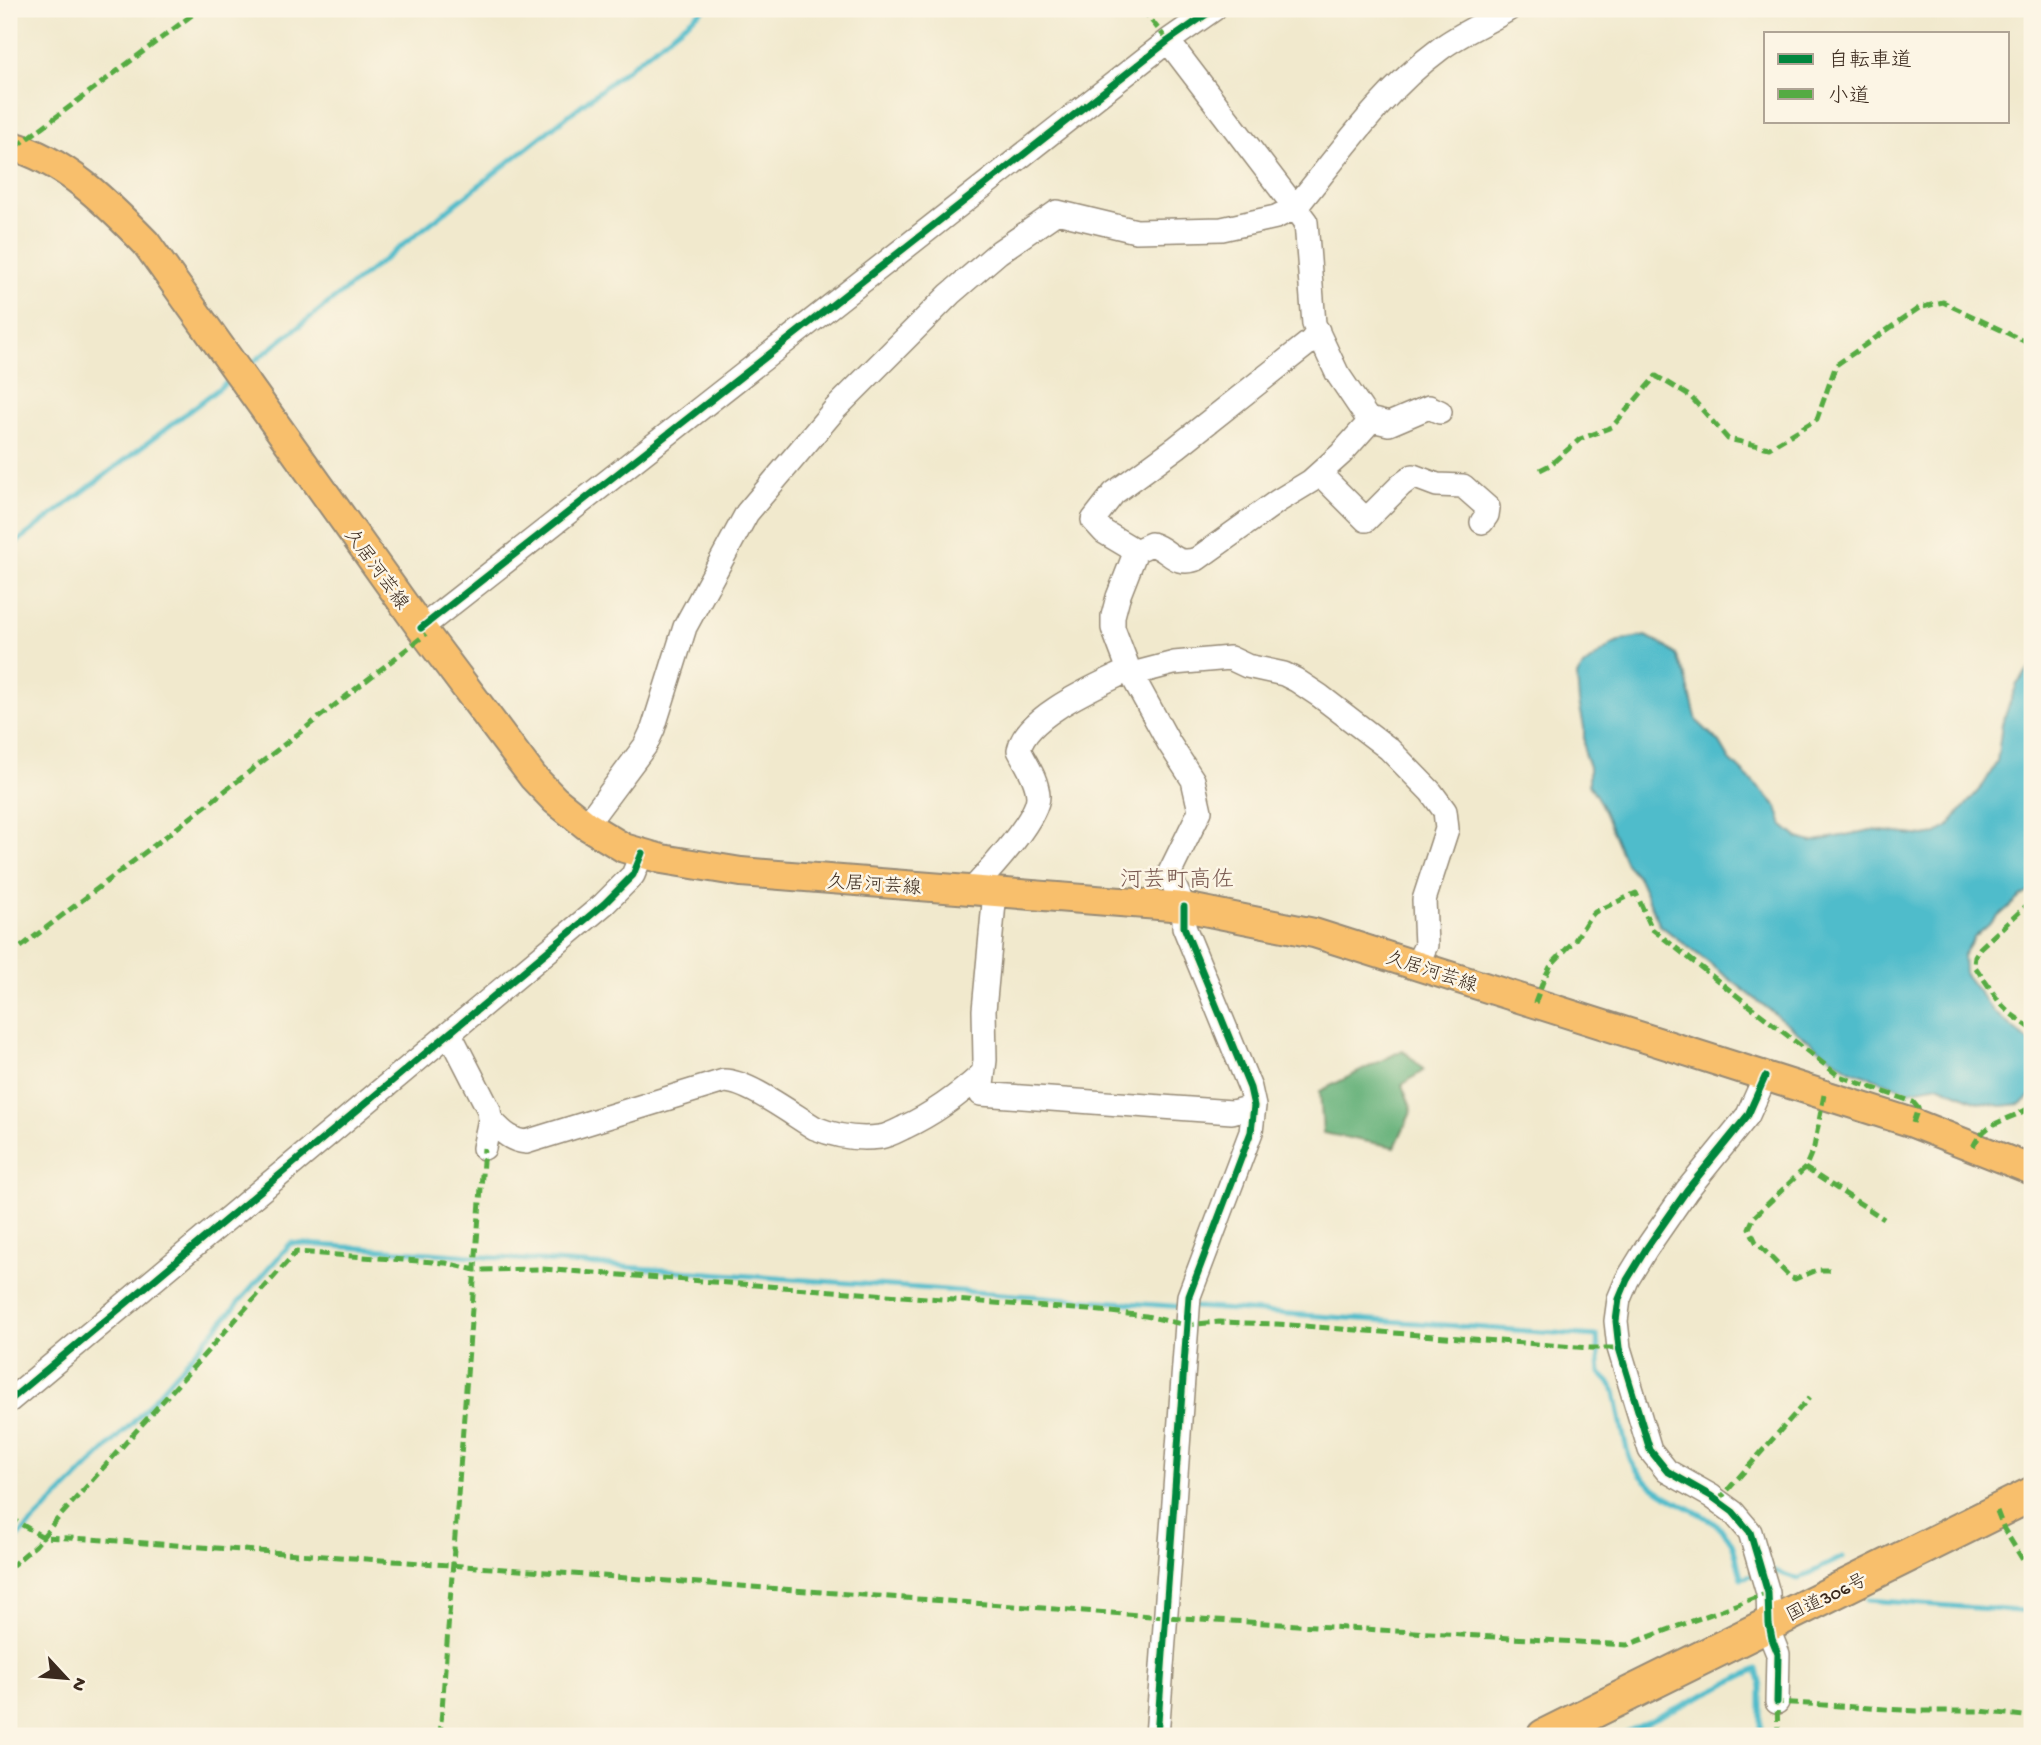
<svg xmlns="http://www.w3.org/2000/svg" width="2041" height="1745" font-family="'Gochi Hand','Klee One',sans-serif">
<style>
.forest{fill:#64b078;stroke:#506d4b;stroke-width:2}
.water{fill:#50bccb;stroke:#467374;stroke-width:2}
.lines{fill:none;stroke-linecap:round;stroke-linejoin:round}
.stream{stroke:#50bccb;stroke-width:5}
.minor-casing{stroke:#968a76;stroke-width:26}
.major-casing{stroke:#968a76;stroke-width:32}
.highway-casing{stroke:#968a76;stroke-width:37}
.minor{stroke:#fff;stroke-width:23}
.major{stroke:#f8bf6c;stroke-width:28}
.highway{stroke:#f8bf6c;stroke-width:33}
.quiet{stroke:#55ab43;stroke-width:5;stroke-dasharray:10 5;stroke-linecap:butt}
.cycleway-casing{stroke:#fcf5e5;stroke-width:11}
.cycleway{stroke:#00873e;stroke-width:7}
.labels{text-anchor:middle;stroke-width:5;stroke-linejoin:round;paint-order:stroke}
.street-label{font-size:19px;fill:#3b2a1e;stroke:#fcf5e5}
.quarter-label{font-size:23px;fill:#795950;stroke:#fcf5e5}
</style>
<rect width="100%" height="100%" fill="#fcf5e5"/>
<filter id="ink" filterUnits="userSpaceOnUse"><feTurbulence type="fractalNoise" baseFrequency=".0143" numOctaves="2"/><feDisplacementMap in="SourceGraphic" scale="14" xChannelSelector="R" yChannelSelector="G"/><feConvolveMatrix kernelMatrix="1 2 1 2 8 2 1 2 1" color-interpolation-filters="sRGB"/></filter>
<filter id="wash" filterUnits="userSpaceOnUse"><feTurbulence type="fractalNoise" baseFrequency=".00686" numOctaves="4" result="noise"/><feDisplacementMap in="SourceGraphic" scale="28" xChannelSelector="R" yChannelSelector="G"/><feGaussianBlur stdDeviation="1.57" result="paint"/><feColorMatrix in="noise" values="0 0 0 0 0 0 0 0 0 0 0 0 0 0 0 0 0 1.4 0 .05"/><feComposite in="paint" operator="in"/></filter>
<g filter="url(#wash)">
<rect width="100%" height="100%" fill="#f1e9cd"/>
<!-- forest -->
<path class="forest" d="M1403 1050 1424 1070 1402 1085 1412 1110 1395 1147 1323 1133 1320 1091Z"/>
<!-- water -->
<path class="water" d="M1646 636 1665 646 1676 655 1685 674 1697 721 1720 743 1730 760 1765 794 1777 807 1783 826 1798 838 1811 842 1871 830 1924 836 1937 834 1948 826 1984 784 1997 762 2002 724 2009 705 2017 684 2032 666V890L2020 897 1974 938 1963 956 1964 973 1994 1012 2032 1044V1095L2020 1104 2002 1106 1978 1102 1938 1085 1909 1091 1849 1069 1820 1049 1660 925 1639 878 1626 864 1601 804 1589 784V767L1584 753V727L1579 702 1577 676 1584 666 1612 645 1623 640Z"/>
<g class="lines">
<!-- stream -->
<path class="stream" d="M247 367 704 9
M9 548 234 377
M1193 1307 1597 1336 1600 1373 1611 1384 1615 1392C1619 1410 1624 1446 1631 1461 1653 1504 1712 1507 1731 1542 1737 1552 1737 1567 1742 1578L1757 1573
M9 1546 138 1417 291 1243 1184 1307
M1766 1570 1769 1569 1798 1579 1843 1557
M1867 1600 2032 1612
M1619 1736 1757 1669 1761 1687V1736"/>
</g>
</g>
<g filter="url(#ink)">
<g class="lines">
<!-- minor casing -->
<g class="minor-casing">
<path id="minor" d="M1168 41 1306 222 1314 324 1337 373 1368 419 1389 424 1429 407 1440 412
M1320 474 1366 520 1401 485 1413 476 1437 485 1463 486 1488 508 1487 515 1482 522
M1136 551 1151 544C1171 550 1174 567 1197 559L1278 501 1311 481 1341 454 1366 426 1368 419
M421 628 1168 41 1214 9
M1132 674 1174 663 1230 658 1247 666 1284 674 1296 680 1320 696 1389 749 1431 792 1445 811 1447 829 1424 900 1426 945 1416 966
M586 825 645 746 653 729 685 627 747 513 835 409 950 294 999 252 1057 212 1136 231 1222 229 1276 217 1296 207C1340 153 1383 91 1440 49 1461 33 1487 23 1509 9
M971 891C988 872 1038 819 1038 796 1037 779 1026 764 1019 750 1026 715 1099 685 1129 670
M995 892 984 1010 985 1060 981 1094 1232 1112 1254 1106
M450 1034 489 1110 490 1119 484 1148
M1765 1077 1748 1115 1687 1190 1646 1249 1627 1280 1619 1299 1616 1321 1619 1348 1650 1450 1667 1471 1711 1496 1733 1512 1750 1532 1768 1593 1769 1624 1772 1639 1778 1654 1777 1702
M490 1119C501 1130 510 1141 526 1142L724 1081C748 1081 793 1115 815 1128 835 1136 857 1140 880 1137 888 1136 897 1131 905 1127 935 1113 958 1096 982 1074
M9 1401 604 904 633 875 642 853
M1157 1736 1189 1296 1251 1132 1254 1106 1250 1088 1184 927V907L1169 874 1200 811 1193 780 1169 743 1129 670 1113 628V616L1118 597 1136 551 1104 532 1093 520 1114 493 1177 447 1311 341 1318 331"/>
</g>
<!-- major casing -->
<g class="major-casing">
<path id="major" d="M9 145C65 160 107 203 146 243L421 628 533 777 555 800 586 825 624 848 662 859 741 872 1184 907 1314 933 1913 1123 2032 1170"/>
</g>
<!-- highway casing -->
<g class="highway-casing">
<path id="highway" d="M1544 1736 2032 1494"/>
</g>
<!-- minor -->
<use href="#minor" class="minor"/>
<!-- major -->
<use href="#major" class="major"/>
<!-- highway -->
<use href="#highway" class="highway"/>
<!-- quiet -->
<path class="quiet" d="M1142 9 1168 41
M16 147 200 9
M1540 470 1550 465 1580 439 1612 427 1656 376 1691 397 1728 439 1769 448 1817 419 1836 365 1919 308 1943 302 2032 345
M2032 903 2026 906 1980 948 1975 956 1974 965 2000 1003 2011 1014 2032 1029
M9 956 190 818 426 634
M1535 1003 1544 979 1551 965 1575 940 1589 918 1595 912 1636 893 1652 929 1839 1076 1913 1102 1918 1108 1913 1123
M1824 1095 1814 1147 1805 1168 1754 1217 1749 1228 1756 1242 1790 1277 1795 1279 1817 1270H1834
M1973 1147C1986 1119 2009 1122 2032 1106
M1805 1168 1884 1219
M1718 1501 1809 1398
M1997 1511 2004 1529 2032 1575
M9 1517 43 1537 91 1539 1166 1617 1627 1645 1768 1593
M9 1568 36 1545 53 1524 296 1252 446 1263 475 1270 542 1269 1101 1311 1146 1316 1186 1325 1219 1322 1277 1324 1589 1348H1619
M440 1736 484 1148
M1778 1736 1777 1702 1917 1711H1981L2032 1717"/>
<!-- cycleway casing -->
<g class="cycleway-casing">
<path id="cycleway" d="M421 628 1168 41 1214 9
M1765 1077 1748 1115 1687 1190 1646 1249 1627 1280 1619 1299 1616 1321 1619 1348 1650 1450 1667 1471 1711 1496 1733 1512 1750 1532 1768 1593 1769 1624 1772 1639 1778 1654 1777 1702
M9 1401 604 904 633 875 642 853
M1157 1736 1189 1296 1251 1132 1254 1106 1250 1088 1184 927V907"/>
</g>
<!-- cycleway -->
<use href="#cycleway" class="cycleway"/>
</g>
</g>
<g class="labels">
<!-- street labels -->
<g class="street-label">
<text transform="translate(378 568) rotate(54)" y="7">久居河芸線</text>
<text transform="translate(874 883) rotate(4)" y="7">久居河芸線</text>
<text transform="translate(1432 970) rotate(18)" y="7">久居河芸線</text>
<text transform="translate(1826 1596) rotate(-26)" y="7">国道306号</text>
</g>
<!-- quarter labels -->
<g class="quarter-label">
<text x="1177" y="886">河芸町高佐</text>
</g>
</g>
<!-- margin -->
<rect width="2041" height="1745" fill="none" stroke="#fcf5e5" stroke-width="35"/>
<!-- legend -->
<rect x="1764" y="32" width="245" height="91" fill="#fcf5e5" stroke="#afa495" stroke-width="2"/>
<rect x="1778" y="54" width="35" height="10" fill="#00873e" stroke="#afa495" stroke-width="2"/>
<text x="1828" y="66" font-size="21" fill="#3b2a1e">自転車道</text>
<rect x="1778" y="89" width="35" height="10" fill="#55ab43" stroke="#afa495" stroke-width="2"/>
<text x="1828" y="102" font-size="21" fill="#3b2a1e">小道</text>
<!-- north arrow -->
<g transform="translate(66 1678) rotate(116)" stroke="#fcf5e5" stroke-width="5" paint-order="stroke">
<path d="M0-5L12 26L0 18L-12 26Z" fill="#3b2a1e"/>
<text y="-10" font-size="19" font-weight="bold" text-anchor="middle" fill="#3b2a1e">N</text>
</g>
</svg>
